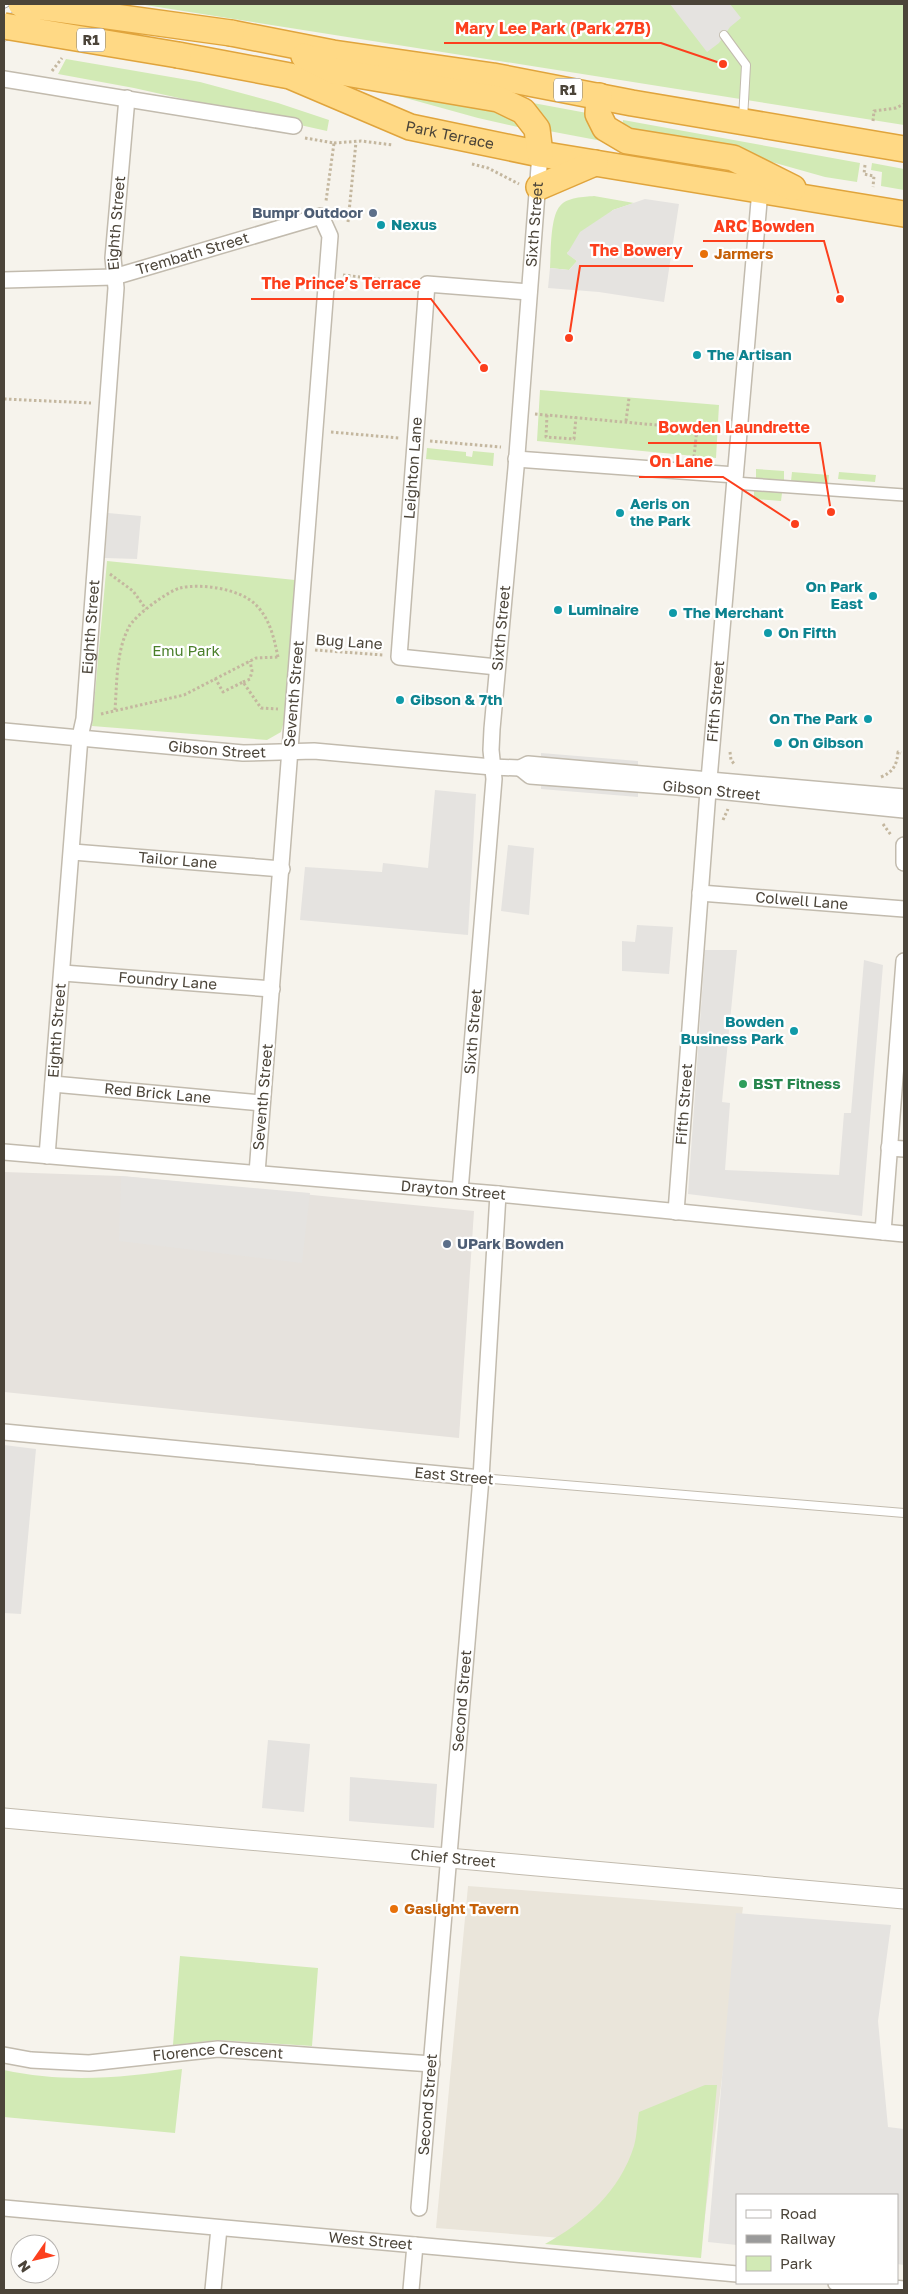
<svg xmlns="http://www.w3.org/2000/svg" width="908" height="2294" font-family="'Golos Text',sans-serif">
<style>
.residential{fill:#eae5da}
.industrial{fill:#e6e2dd}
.green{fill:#d2eab5}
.parking{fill:#e5e3e0}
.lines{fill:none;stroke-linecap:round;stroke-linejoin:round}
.service-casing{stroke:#c2bbae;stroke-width:10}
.pedestrian-casing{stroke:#c2bbae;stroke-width:14}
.minor-casing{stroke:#c2bbae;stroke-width:18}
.tertiary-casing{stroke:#c2bbae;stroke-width:21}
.trunk-casing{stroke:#e0a43c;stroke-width:28}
.path{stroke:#c4b79f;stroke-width:3;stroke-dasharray:2.5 2.5;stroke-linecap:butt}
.service{stroke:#fff;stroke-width:8}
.pedestrian{stroke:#fff;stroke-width:11}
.minor{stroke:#fff;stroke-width:15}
.tertiary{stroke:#fff;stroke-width:19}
.trunk{stroke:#ffd985;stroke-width:25}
.rail-casing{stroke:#9a9a9a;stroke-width:5.5}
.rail{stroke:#fff;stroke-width:4;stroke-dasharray:11;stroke-linecap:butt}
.trunk-bridge-casing{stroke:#e0a43c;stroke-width:28;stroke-linecap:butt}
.trunk-bridge{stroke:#ffd985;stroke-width:25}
.service-dot{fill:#5c6f8a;stroke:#fff;stroke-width:2}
.culture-dot{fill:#0f9aa8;stroke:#fff;stroke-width:2}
.food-dot{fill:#e8710a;stroke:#fff;stroke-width:2}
.leisure-dot{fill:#2e9e5b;stroke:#fff;stroke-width:2}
.labels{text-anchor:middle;stroke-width:4.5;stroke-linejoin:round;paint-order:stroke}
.shield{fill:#fff;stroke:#817c74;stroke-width:1}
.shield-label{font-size:14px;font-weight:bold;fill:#4b4439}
.street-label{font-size:15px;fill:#4b4439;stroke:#fff}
.service-label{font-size:15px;font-weight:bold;fill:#4e5e75;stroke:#fff;text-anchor:end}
.culture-label{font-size:15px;font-weight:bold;fill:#0d838f;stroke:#fff;text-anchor:start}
.food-label{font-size:15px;font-weight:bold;fill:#c56008;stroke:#fff;text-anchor:start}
.park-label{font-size:15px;fill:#4a7f2a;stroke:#fff}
.leisure-label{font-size:15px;font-weight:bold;fill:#27864d;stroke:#fff;text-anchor:start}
.leader{fill:none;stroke:#fc3f1d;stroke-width:2}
.callout-dot{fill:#fc3f1d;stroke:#fff;stroke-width:2}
.callout-label{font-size:16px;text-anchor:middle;font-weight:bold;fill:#fc3f1d;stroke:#fff;stroke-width:4.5;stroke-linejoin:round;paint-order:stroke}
</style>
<rect width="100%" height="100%" fill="#f6f3ec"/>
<!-- residential -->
<path class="residential" d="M468 1886 743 1907 701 2249 436 2228Z"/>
<!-- industrial -->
<path class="industrial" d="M4 1172 121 1176 474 1211 459 1438 4 1392Z"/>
<!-- green -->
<path class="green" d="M139 4H904V125Z
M66 59 200 82 278 103 329 120 327 131 134 88 58 74Z
M366 87 503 106 522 128 478 118Z
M533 103 587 113 591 128 602 141 549 131Z
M623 120 860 163 857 182 825 177 729 150 622 128Z
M872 163 904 169V190L881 186 882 172 871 170Z
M594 196 634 203 613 210 567 253 577 261 569 270 550 268C551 253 550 217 560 206 567 197 584 197 594 196Z
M540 390 719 405 716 458 537 441Z
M427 448 466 452V456L472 457 473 451 494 453 493 466 426 459Z
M756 469 784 471V480L756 478Z
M792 472 829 475 828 484 791 481Z
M839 472 876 475 875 482 838 479Z
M754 490 782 493 781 501 754 499Z
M107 561 295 580 286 714 281 732 267 740 92 726Z
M180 1956 318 1968 312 2046 218 2040 173 2045Z
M182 2069 175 2133 4 2117V2070C62 2083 124 2078 182 2069Z
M705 2085H717L701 2258 545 2244C585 2222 620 2191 634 2146 637 2136 637 2123 639 2112Z"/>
<!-- parking -->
<path class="parking" d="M670 4H730L741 18 730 27 719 43 707 52Z
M645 199 679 204 664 302 599 292 548 288 550 268 569 270 577 261 567 254 580 232 613 210Z
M108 513 141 516 137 559 105 558Z
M541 753 638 761V766L541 758Z
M541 783 638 792V797L541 789Z
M435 790 476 794 468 935 300 920 305 867 382 872 383 863 428 868Z
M508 845 534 848 529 915 501 911Z
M637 925 673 927 669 974 622 971V941L635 942Z
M705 950H737L722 1102 730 1103 725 1170 839 1175 844 1113H851L864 960 883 965 862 1216 688 1194Z
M121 1176 310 1193 302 1263 119 1241Z
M4 1445 36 1449 21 1614 4 1613Z
M268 1740 310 1744 304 1812 262 1808Z
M350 1777 437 1784 434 1828 349 1821Z
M736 1913 891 1925 878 2021 888 2127 904 2129V2265L897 2264V2195H737V2245L708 2242Z"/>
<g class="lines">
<!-- service casing -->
<g class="service-casing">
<path id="service" d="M724 35 746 65 743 119
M481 1478 904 1513"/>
</g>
<!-- pedestrian casing -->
<g class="pedestrian-casing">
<path id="pedestrian" d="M734 483 904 495"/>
</g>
<!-- minor casing -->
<g class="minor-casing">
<g id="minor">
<path d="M4 79 294 126"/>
<path id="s1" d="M4 280 114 277 321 216 330 236 257 1173"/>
<path d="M516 459 735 475"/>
<path id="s2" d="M497 667 399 657 427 284 529 292"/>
<path id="s3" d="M4 731 243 753 314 751 492 767 520 768 528 764 904 797"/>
<path id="s4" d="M520 768 530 776 677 787 904 810"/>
<path d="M904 845V863"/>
<path id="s5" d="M73 852 282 869"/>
<path id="s6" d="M700 893 904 909"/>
<path id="s7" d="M63 973 272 989"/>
<path id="s8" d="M53 1084 262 1103"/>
<path d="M889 1148 904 1149"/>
<path id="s9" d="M4 1152 498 1194 904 1234"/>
<path id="s10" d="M47 1156 80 737 84 719 116 288 113 258 127 98"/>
<path id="s11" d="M460 1191 494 779 491 750 492 729 516 468 540 154"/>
<path id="s12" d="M676 1212 708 791 760 190"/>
<path d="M883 1232 904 961"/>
<path d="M4 1432 481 1478"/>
<path id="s13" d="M4 2055 31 2060 89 2063 218 2049 432 2064"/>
<path id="s14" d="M4 2208 737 2274"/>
<path id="s15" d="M419 2208 481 1478 498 1194"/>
<path d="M836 2283 904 2289"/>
<path d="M213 2290 219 2228"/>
<path d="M411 2290 415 2245"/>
</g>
</g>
<!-- tertiary casing -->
<g class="tertiary-casing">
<g id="tertiary">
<path id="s16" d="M4 1818 904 1899"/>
</g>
</g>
<!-- trunk casing -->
<g class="trunk-casing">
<g id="trunk">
<path d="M231 33 333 53 493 76 632 103 904 149"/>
<path id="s17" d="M178 55 290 76 410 127 540 154 904 214"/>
<path d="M304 56 334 71 498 99 523 111 537 129 540 154"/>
<path d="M599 96 598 114 605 128 627 141 733 158 793 188"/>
<path d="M539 187 595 163"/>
</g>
</g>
<!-- path -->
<path class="path" d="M52 71 62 58
M873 121 874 111 896 108 904 104
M305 138 334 143 326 201
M334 143 361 141 393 145
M472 164 488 168 519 184
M865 165 864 174 874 176 873 187
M348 222 356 142
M343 275 412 283
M4 399 91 403
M535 414 723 431
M547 415 546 437 574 439 576 417
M626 421 629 398
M331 432 399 438
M430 441 501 447
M694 457 697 428
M110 574 133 591 146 609
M315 650 383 655
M215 678 223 692 243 682 261 708 278 709
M243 682 250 679 252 671 250 661
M115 710C117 683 116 651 129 627 134 616 168 591 180 588 201 583 241 589 256 605 270 619 274 638 278 657
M101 714 184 695 256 658 279 657
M730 752 731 760 735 765
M881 777C893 772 897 765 898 752L901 753
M723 820 728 809
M883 824 891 835"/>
<!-- service -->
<use href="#service" class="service"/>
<!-- pedestrian -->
<use href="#pedestrian" class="pedestrian"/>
<!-- minor -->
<use href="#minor" class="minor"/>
<!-- tertiary -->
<use href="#tertiary" class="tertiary"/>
<!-- trunk -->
<use href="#trunk" class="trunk"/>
<!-- rail casing -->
<g class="rail-casing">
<path id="rail" d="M4 6 8 4
M4 18 43 4
M4 39 106 4"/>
</g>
<!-- rail -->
<use href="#rail" class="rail"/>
<!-- trunk-bridge casing -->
<g class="trunk-bridge-casing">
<path id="trunk-bridge" d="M21 4 231 33
M4 26 178 55"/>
</g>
<!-- trunk-bridge -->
<use href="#trunk-bridge" class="trunk-bridge"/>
</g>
<!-- markers -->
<g class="service-dot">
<circle cx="373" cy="213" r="5"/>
<circle cx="447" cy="1244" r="5"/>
</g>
<g class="culture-dot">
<circle cx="381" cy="225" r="5"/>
<circle cx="697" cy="355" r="5"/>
<circle cx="620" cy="513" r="5"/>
<circle cx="873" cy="596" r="5"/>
<circle cx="558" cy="610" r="5"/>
<circle cx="673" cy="613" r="5"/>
<circle cx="768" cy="633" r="5"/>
<circle cx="400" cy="700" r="5"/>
<circle cx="868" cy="719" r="5"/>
<circle cx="778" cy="743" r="5"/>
<circle cx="794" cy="1031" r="5"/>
</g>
<g class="food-dot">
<circle cx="704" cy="254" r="5"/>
<circle cx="394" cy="1909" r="5"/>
</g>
<circle class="leisure-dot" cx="743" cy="1084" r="5"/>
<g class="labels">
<!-- shield labels -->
<g class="shield">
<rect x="77" y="28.5" width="28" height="23" rx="4"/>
<rect x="554" y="78.5" width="28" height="23" rx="4"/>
</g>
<g class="shield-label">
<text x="91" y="45">R1</text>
<text x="568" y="95">R1</text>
</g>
<!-- street labels -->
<g class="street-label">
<text dy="5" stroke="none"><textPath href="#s17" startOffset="285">Park Terrace</textPath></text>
<text dy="5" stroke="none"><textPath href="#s10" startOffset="936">Eighth Street</textPath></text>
<text dy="5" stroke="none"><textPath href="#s11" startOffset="970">Sixth Street</textPath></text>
<text dy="5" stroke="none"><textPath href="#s1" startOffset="192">Trembath Street</textPath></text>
<text dy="5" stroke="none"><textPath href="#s2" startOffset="288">Leighton Lane</textPath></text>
<text dy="5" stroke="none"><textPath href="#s10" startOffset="531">Eighth Street</textPath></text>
<text dy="5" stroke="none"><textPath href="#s11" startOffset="565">Sixth Street</textPath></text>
<text transform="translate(349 642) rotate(4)" y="5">Bug Lane</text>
<text transform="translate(294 694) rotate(-85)" y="5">Seventh Street</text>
<text dy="5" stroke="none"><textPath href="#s12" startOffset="512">Fifth Street</textPath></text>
<text dy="5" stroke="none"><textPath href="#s3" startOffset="214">Gibson Street</textPath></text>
<text dy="5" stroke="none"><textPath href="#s4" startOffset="195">Gibson Street</textPath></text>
<text dy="5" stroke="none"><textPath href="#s5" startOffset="105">Tailor Lane</textPath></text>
<text dy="5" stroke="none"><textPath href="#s6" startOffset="102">Colwell Lane</textPath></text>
<text dy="5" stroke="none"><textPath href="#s7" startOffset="105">Foundry Lane</textPath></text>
<text dy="5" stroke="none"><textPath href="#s10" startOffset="126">Eighth Street</textPath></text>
<text dy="5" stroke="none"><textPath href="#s11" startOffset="160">Sixth Street</textPath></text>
<text dy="5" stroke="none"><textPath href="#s8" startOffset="105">Red Brick Lane</textPath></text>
<text transform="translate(263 1097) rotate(-85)" y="5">Seventh Street</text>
<text dy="5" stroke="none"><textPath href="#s12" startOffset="108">Fifth Street</textPath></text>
<text dy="5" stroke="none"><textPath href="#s9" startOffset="451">Drayton Street</textPath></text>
<text transform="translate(454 1476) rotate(5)" y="5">East Street</text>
<text dy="5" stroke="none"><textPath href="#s15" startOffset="509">Second Street</textPath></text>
<text dy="5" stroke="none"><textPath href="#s16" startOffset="451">Chief Street</textPath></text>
<text dy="5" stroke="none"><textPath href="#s13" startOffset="215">Florence Crescent</textPath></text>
<text dy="5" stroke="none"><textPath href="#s15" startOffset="104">Second Street</textPath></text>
<text dy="5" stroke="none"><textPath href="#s14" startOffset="368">West Street</textPath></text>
</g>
<!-- service labels -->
<g class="service-label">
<text x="363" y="218">Bumpr Outdoor</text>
<text x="457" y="1249" text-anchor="start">UPark Bowden</text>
</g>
<!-- culture labels -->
<g class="culture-label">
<text x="391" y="230">Nexus</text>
<text x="707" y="360">The Artisan</text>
<text x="630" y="509">Aeris on<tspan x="630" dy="17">the Park</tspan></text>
<text x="863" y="592" text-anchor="end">On Park<tspan x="863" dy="17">East</tspan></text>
<text x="568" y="615">Luminaire</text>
<text x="683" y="618">The Merchant</text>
<text x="778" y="638">On Fifth</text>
<text x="410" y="705">Gibson &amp; 7th</text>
<text x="858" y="724" text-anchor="end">On The Park</text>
<text x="788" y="748">On Gibson</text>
<text x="784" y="1027" text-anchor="end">Bowden<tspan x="784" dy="17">Business Park</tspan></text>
</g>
<!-- food labels -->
<g class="food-label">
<text x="714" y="259">Jarmers</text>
<text x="404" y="1914">Gaslight Tavern</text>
</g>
<!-- park labels -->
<g class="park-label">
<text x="186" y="656">Emu Park</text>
</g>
<!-- leisure labels -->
<g class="leisure-label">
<text x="753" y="1089">BST Fitness</text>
</g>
</g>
<!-- callouts -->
<path class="leader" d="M723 64L661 43H444M840 299L824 241H703M569 338L580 266H693M484 368L431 299H251M831 512L820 443H648M795 524L723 477H639"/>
<g class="callout-dot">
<circle cx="723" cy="64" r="5"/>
<circle cx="840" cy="299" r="5"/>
<circle cx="569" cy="338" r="5"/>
<circle cx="484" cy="368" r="5"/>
<circle cx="831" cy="512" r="5"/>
<circle cx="795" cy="524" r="5"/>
</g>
<g class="callout-label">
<text x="553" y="34">Mary Lee Park (Park 27B)</text>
<text x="764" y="232">ARC Bowden</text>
<text x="636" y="256">The Bowery</text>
<text x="341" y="289">The Prince’s Terrace</text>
<text x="734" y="433">Bowden Laundrette</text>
<text x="681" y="467">On Lane</text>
</g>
<!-- border -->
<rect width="908" height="2294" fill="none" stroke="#4b4439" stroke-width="10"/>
<!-- legend -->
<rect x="736" y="2194" width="162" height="90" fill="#ffffff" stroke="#b7b4b0"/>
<rect x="746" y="2210" width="25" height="8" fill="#ffffff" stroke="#b7b4b0"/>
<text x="780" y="2219" font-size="15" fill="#4b4439">Road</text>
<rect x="746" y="2235" width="25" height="8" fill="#9a9a9a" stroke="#b7b4b0"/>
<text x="780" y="2244" font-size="15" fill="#4b4439">Railway</text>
<rect x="746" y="2256" width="25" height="15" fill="#d2eab5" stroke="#b7b4b0"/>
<text x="780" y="2269" font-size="15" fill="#4b4439">Park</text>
<!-- north arrow -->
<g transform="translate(35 2259) rotate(236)"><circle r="24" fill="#ffffff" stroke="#b7b4b0"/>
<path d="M0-4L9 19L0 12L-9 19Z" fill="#fc3f1d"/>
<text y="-8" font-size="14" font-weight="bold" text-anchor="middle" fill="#4b4439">N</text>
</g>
</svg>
